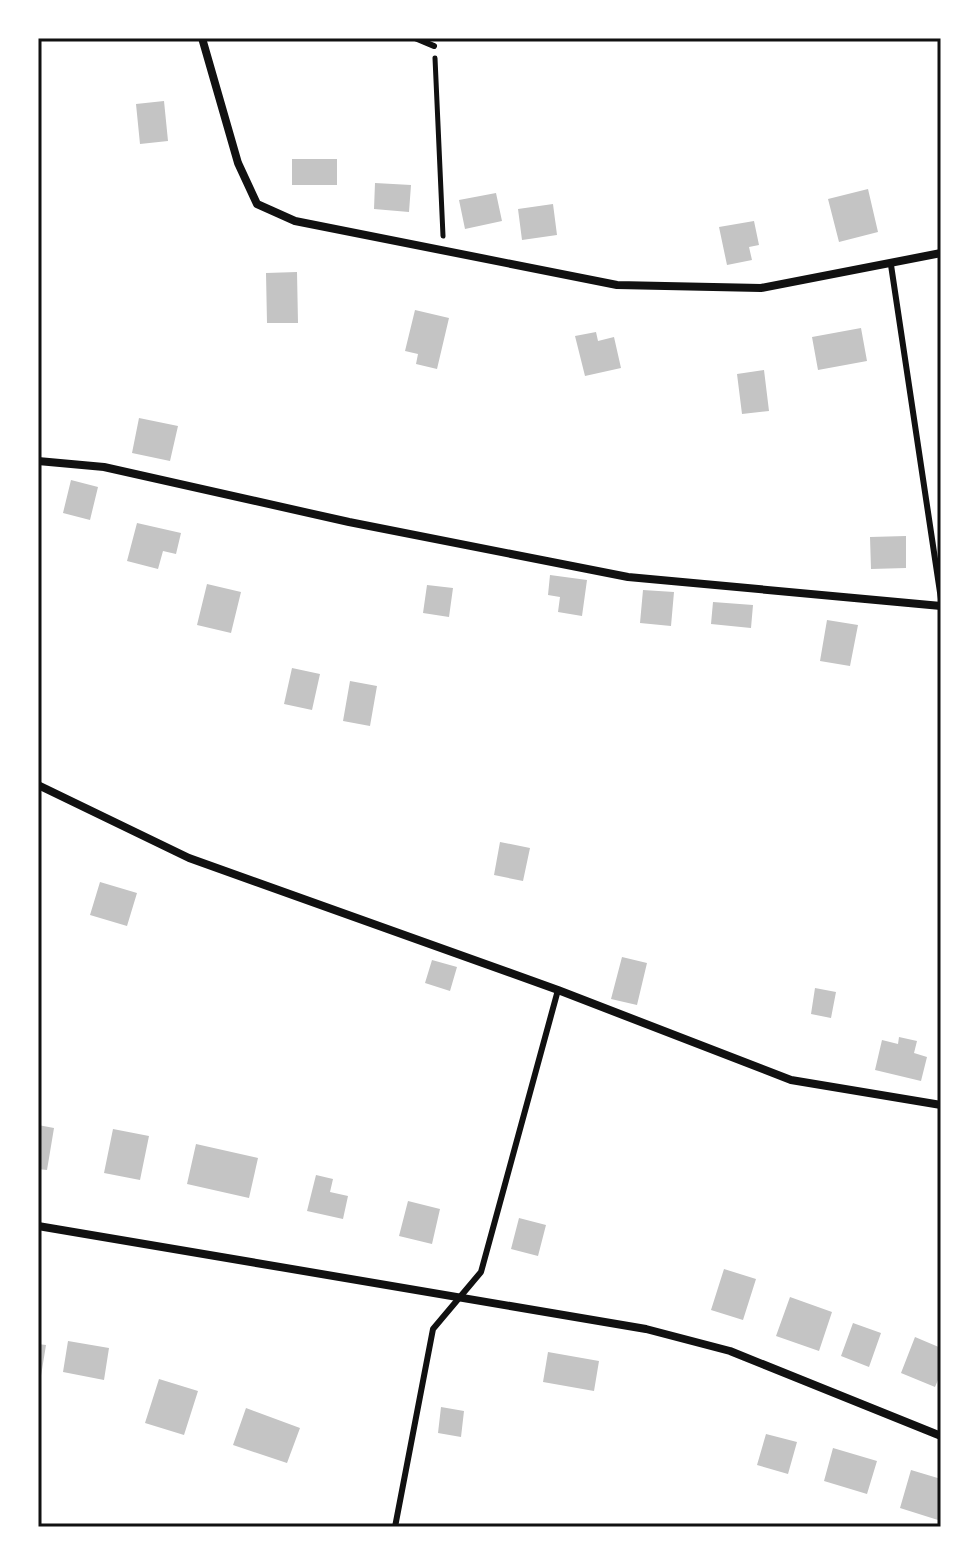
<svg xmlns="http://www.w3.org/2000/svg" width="979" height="1565" font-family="Arial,sans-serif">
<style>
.building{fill:#c4c4c4}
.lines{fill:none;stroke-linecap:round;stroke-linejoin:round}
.path{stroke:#111;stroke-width:5}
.service{stroke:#111;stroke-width:6}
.minor{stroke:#111;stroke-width:8}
.neatline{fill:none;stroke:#111;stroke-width:3}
</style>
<rect width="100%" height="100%" fill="#fff"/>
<!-- building -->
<path class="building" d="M164 101 168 141 140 144 136 104Z
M292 159H337V185H292Z
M375 183 411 185 409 212 374 209Z
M868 189 878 232 839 242 828 199Z
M496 193 502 221 465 229 459 200Z
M553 204 557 235 522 240 518 209Z
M754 221 759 245 749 247 752 260 727 265 719 227Z
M297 272 298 323H267L266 273Z
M415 310 449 318 437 369 416 364 418 354 405 351Z
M861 328 867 361 818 370 812 337Z
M596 332 598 341 614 337 621 368 585 376 575 336Z
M764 370 769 411 742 414 737 374Z
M139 418 178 426 170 461 132 453Z
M71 480 98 487 90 520 63 513Z
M137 523 181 533 176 554 163 551 158 569 127 561Z
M906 536V568L871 569 870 537Z
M550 575 587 580 582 616 558 612 560 597 548 595Z
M207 584 241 592 231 633 197 625Z
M427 585 453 588 449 617 423 613Z
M643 590 674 592 671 626 640 623Z
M713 602 753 605 751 628 711 624Z
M827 620 858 625 850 666 820 661Z
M292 668 320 674 312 710 284 704Z
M350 681 377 686 370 726 343 721Z
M500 842 530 848 523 881 494 875Z
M100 882 137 893 127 926 90 915Z
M622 957 647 963 637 1005 611 999Z
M432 960 457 967 450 991 425 983Z
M815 988 836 992 831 1018 811 1014Z
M899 1037 917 1041 914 1053 927 1057 921 1081 875 1070 882 1040 898 1044Z
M38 1125 54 1128 47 1170 38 1169Z
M113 1129 149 1136 140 1180 104 1173Z
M196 1144 258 1158 249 1198 187 1184Z
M316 1175 333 1179 330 1192 348 1196 343 1219 307 1211Z
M408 1201 440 1209 432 1244 399 1236Z
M519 1218 546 1225 538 1256 511 1249Z
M724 1269 756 1279 743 1320 711 1310Z
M790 1297 832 1312 819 1351 776 1336Z
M853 1323 881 1333 869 1367 841 1356Z
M915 1337 941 1348V1373L935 1387 901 1373Z
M68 1341 109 1348 104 1380 63 1372Z
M38 1344 46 1345 40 1382H38Z
M548 1352 599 1361 594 1391 543 1382Z
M159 1379 198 1391 184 1435 145 1423Z
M441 1407 464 1411 461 1437 438 1433Z
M246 1408 300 1428 287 1463 233 1445Z
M766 1434 797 1442 788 1474 757 1465Z
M833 1448 877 1461 867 1494 824 1481Z
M911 1470 941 1479 938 1520 900 1508Z"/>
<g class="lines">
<!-- path -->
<path class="path" d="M435 58 443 236"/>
<!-- service -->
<path class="service" d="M415 38 434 46
M891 265 941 599
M395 1527 433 1329 481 1272 558 990"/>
<!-- minor -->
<path class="minor" d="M202 38 238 163 257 204 295 221 617 285 761 288 941 253
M38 461 104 467 349 522 628 577 941 606
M38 785 189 858 558 990 791 1080 941 1105
M38 1226 646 1329 730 1351 941 1436"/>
</g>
<!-- border -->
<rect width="979" height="1565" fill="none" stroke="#ffffff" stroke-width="80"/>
<rect x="40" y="40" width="899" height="1485" class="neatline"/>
</svg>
